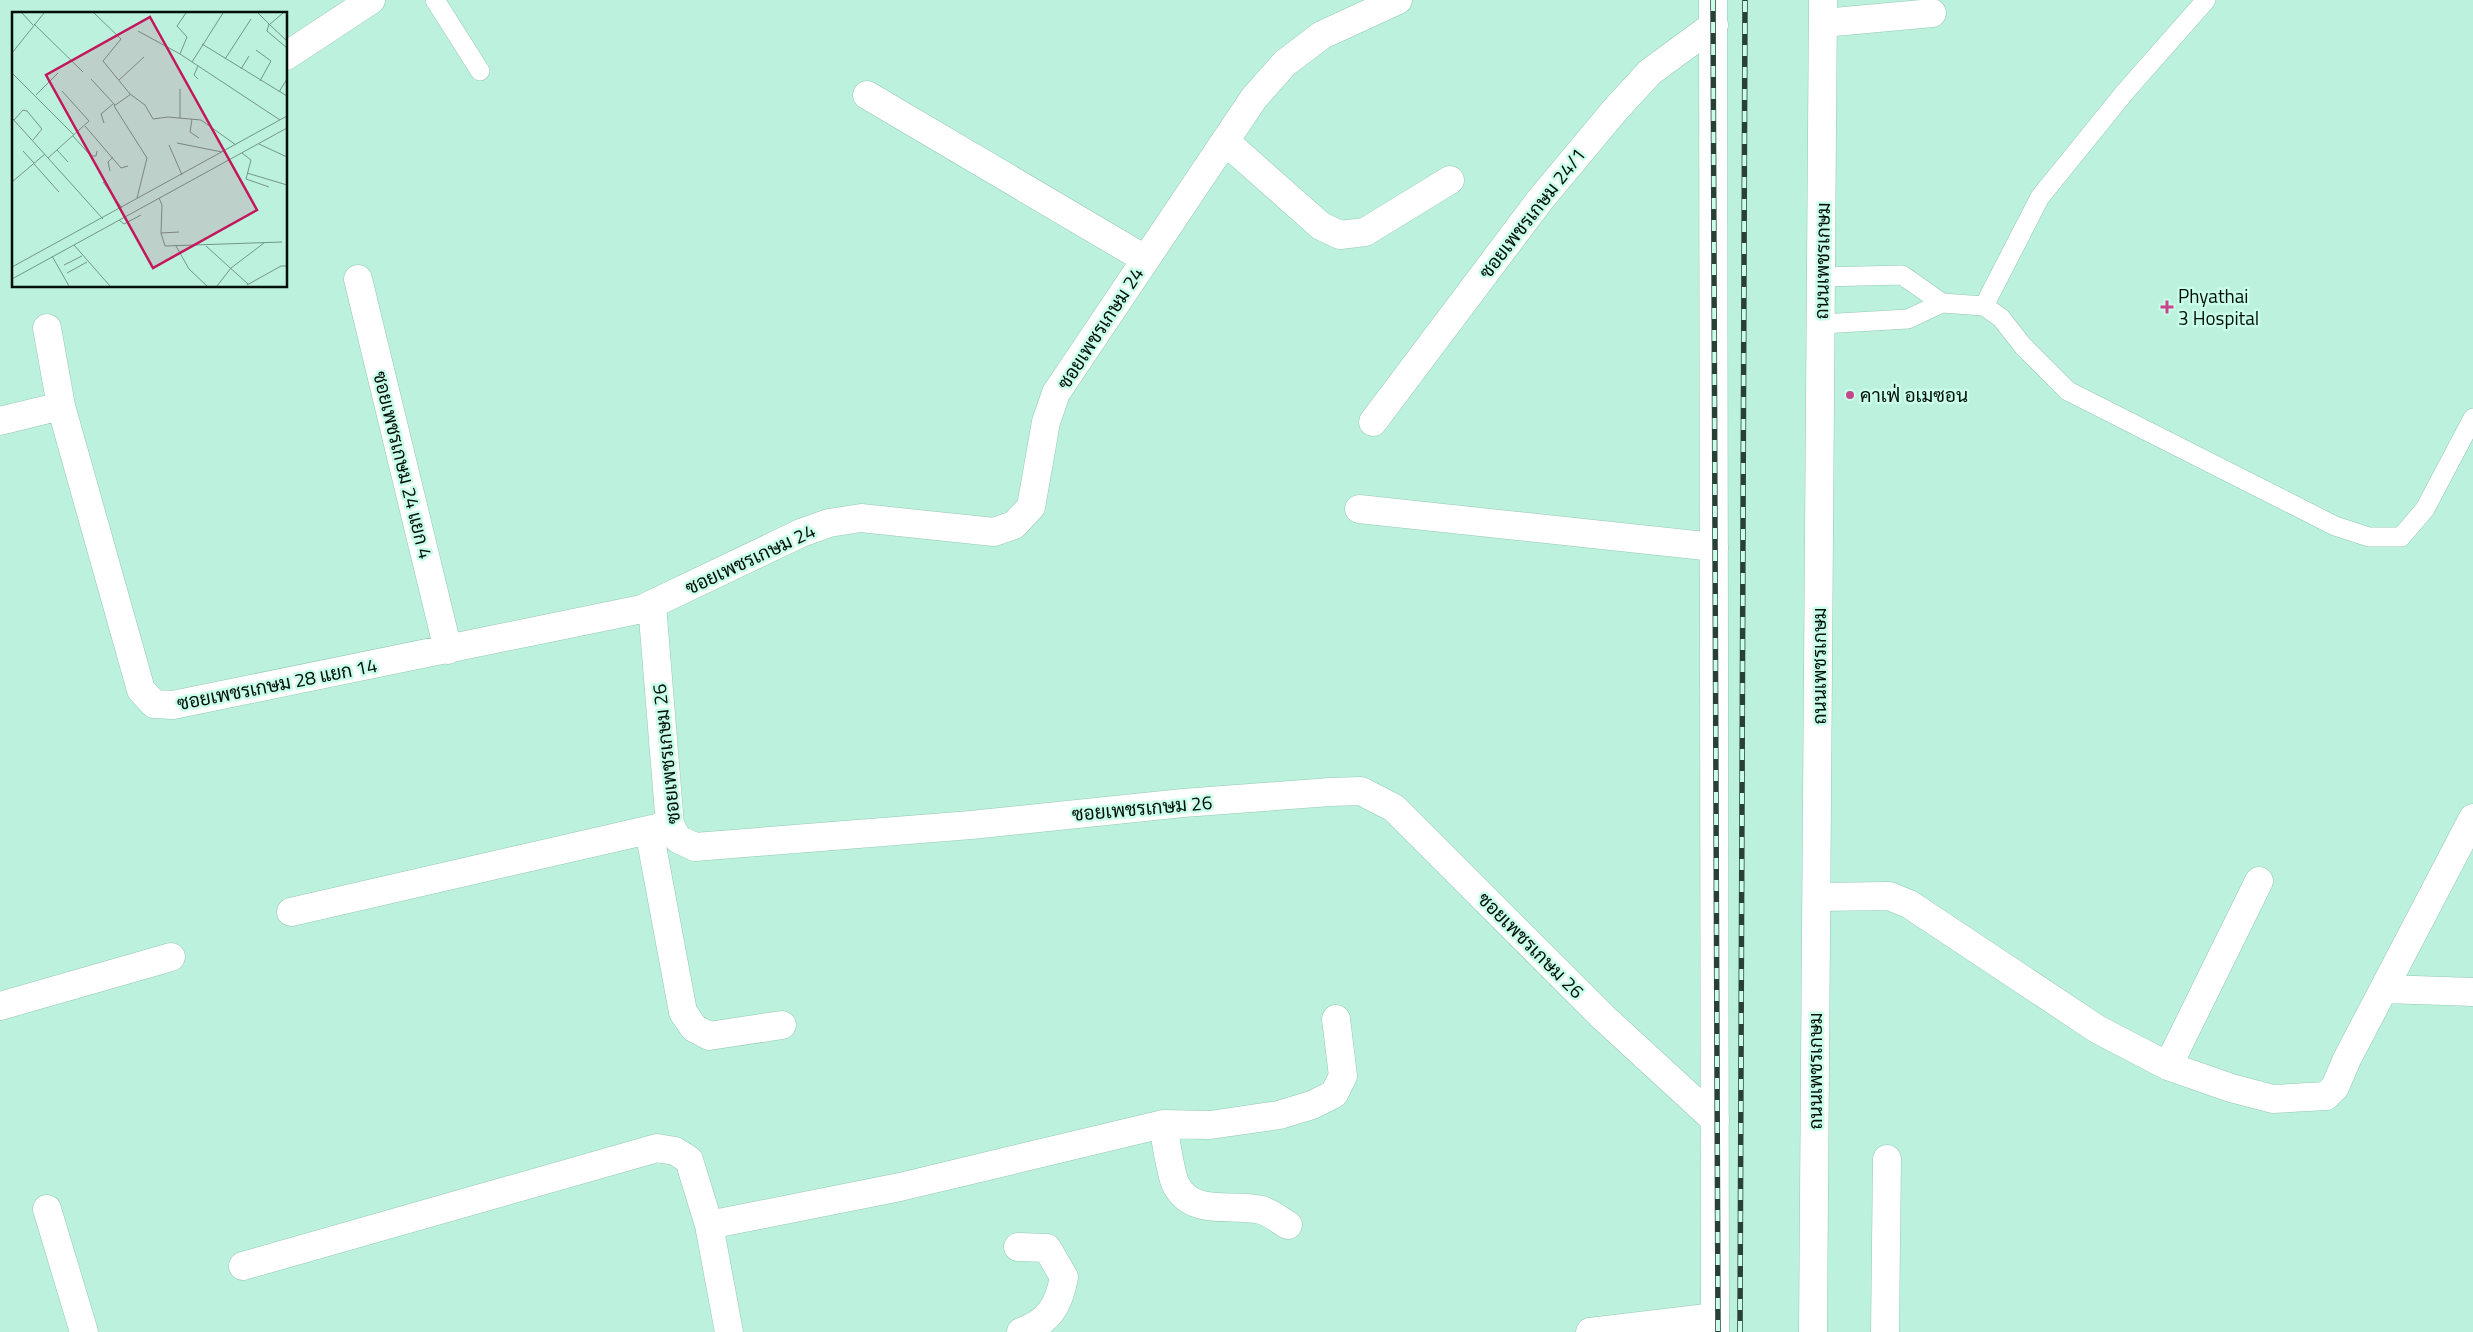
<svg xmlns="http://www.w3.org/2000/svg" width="2473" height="1332" font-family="'Titillium Web',Sarabun,sans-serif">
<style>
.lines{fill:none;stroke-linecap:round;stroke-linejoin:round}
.lane-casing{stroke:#95c8b5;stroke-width:20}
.street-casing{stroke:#95c8b5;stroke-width:29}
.primary-casing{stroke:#95c8b5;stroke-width:29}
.lane{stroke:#fff;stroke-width:19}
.street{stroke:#fff;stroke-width:28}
.primary{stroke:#fff;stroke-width:28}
.rail-casing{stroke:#294037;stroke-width:5.5}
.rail{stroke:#c9feea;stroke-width:4;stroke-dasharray:11;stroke-linecap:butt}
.poi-dot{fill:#c7458d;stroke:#c9feea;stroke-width:2}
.labels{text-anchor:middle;stroke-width:5;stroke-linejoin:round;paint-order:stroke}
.street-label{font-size:19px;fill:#000f09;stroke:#c9feea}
.poi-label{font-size:19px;fill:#000f09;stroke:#c9feea;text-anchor:start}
.inset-road{fill:none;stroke:#719788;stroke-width:1}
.view{fill:#c2185b;fill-opacity:0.15;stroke:#c2185b;stroke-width:2.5}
.inset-edge{fill:none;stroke:#000f09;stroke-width:2.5}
</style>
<rect width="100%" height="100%" fill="#bcf1dd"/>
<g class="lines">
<!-- lane casing -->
<g class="lane-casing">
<path id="lane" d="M435 0 480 71
M1822 277 1902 275 1942 303
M1984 306 2040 197 2125 92 2206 0
M1821 324 1908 319 1942 303 1984 306 2001 318 2023 346 2068 391 2335 526 2369 537H2401L2425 509 2473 418"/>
</g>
<!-- street casing -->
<g class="street-casing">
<path id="street" d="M1823 23 1932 13
M286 56 371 0
M867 95 1145 259
M1225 141 1321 226 1340 235 1365 232 1450 180
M358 279 448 650
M47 328 61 406
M0 421 61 406 141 690 154 704 173 705 642 609 801 533 829 523 861 518 994 532 1014 525 1031 507 1046 422 1056 393 1254 98 1285 63 1322 35 1398 0
M1373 422 1540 200 1615 110 1650 72 1714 25
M1359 509 1714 547
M652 605 670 825 678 839 695 847 971 825 1183 803 1330 792 1361 791 1394 808 1603 1017 1715 1120
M649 830 683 1012 694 1028 709 1036 782 1025
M1817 897 1889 896 1909 904 2097 1029 2168 1066 2231 1088 2273 1099 2326 1096 2335 1087 2347 1059 2473 818
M291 912 670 825
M2385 989 2473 992
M0 1006 171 957
M2168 1066 2259 881
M1163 1124C1166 1140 1170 1173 1176 1185 1193 1217 1231 1203 1261 1210 1270 1212 1279 1220 1288 1225
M47 1209 84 1332
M709 1225 900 1187 1163 1124 1210 1125 1279 1115 1312 1105 1334 1094 1343 1076 1336 1019
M1018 1247 1047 1248 1064 1277C1059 1305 1049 1322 1021 1332
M243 1266 657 1148 675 1151 689 1160 709 1225 729 1332
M1590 1332 1715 1317
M1885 1332 1887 1159"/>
</g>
<!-- primary casing -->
<g class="primary-casing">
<path id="primary" d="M1713 0 1715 1332
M1813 1332 1823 0"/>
</g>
<!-- lane -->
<use href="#lane" class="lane"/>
<!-- street -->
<use href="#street" class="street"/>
<!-- primary -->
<use href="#primary" class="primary"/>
<!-- rail casing -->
<g class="rail-casing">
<path id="rail" d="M1713 0 1718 1332
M1740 1332 1745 0"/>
</g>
<!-- rail -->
<use href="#rail" class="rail"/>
</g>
<!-- markers -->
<g class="poi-dot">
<path d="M2164.5 299.5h5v5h5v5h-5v5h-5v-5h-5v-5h5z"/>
<circle cx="1850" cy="395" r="5"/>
</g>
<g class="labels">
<!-- street labels -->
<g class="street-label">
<text transform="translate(1532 213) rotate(-52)" y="7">ซอยเพชรเกษม 24/1</text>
<text transform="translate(1822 261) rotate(-89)" y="7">ถนนเพชรเกษม</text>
<text transform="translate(1100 328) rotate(-57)" y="7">ซอยเพชรเกษม 24</text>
<text transform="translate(403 465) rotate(76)" y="7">ซอยเพชรเกษม 24 แยก 4</text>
<text transform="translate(750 559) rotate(-25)" y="7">ซอยเพชรเกษม 24</text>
<text transform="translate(1819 666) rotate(-90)" y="7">ถนนเพชรเกษม</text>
<text transform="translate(277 684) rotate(-11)" y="7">ซอยเพชรเกษม 28 แยก 14</text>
<text transform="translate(666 754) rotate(-96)" y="7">ซอยเพชรเกษม 26</text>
<text transform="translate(1142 808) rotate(-5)" y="7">ซอยเพชรเกษม 26</text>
<text transform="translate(1531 945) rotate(45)" y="7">ซอยเพชรเกษม 26</text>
<text transform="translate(1815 1071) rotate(-90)" y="7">ถนนเพชรเกษม</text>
</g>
<!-- poi labels -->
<g class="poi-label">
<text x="2178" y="303">Phyathai<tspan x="2178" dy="22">3 Hospital</tspan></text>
<text x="1860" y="402">คาเฟ่ อเมซอน</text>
</g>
</g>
<!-- overview -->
<g transform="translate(12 12)">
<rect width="275" height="275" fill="#bcf1dd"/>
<path class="inset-road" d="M10 1 21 13M82 1 109 27 91 49 118 82 133 93 141 107 156 105 189 108 224 133M246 1 257 12 255 19 275 36M22 12 71 60M257 13 271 1M258 13 275 29M126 19 168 42 268 108M190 32 275 84M244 38 259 49 248 69M0 41 32 1M168 42 175 25 165 14 174 1M213 47 239 7M180 50 211 1M229 57 237 44M0 61 62 123M79 67 103 93M186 67 182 63 186 54M107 68 132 45M267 80 275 67M119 82 102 94 135 146 125 186M24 83 46 61M0 106 91 207M168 106V77M180 107 178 120 187 126M2 108 11 98 15 99 30 117 21 128M92 111 89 102 101 92M73 114 109 156 116 154M61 124 79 144H84L85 139M165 131 210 140M247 132 275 145M157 133 170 163M45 138 56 150M11 139 22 151M230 141 239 148 234 167 257 175M36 146 77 109 50 79M22 152 47 180M98 159 96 150 101 145M235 161 275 173M0 170 33 142M91 170 110 196M147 186 150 193 149 221 153 234 270 230M107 208 112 212 129 203M149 221 167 220M62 233 98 274M164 234 177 257 195 274M194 234 236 272M40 244 57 274M52 253 70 244M0 255 275 104M55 261 75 250M0 267 275 116M235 273 269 254H275M205 274 219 256 252 231"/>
<path class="view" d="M138 5 245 198 141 256 34 63Z"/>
<rect width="275" height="275" class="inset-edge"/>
</g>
</svg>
